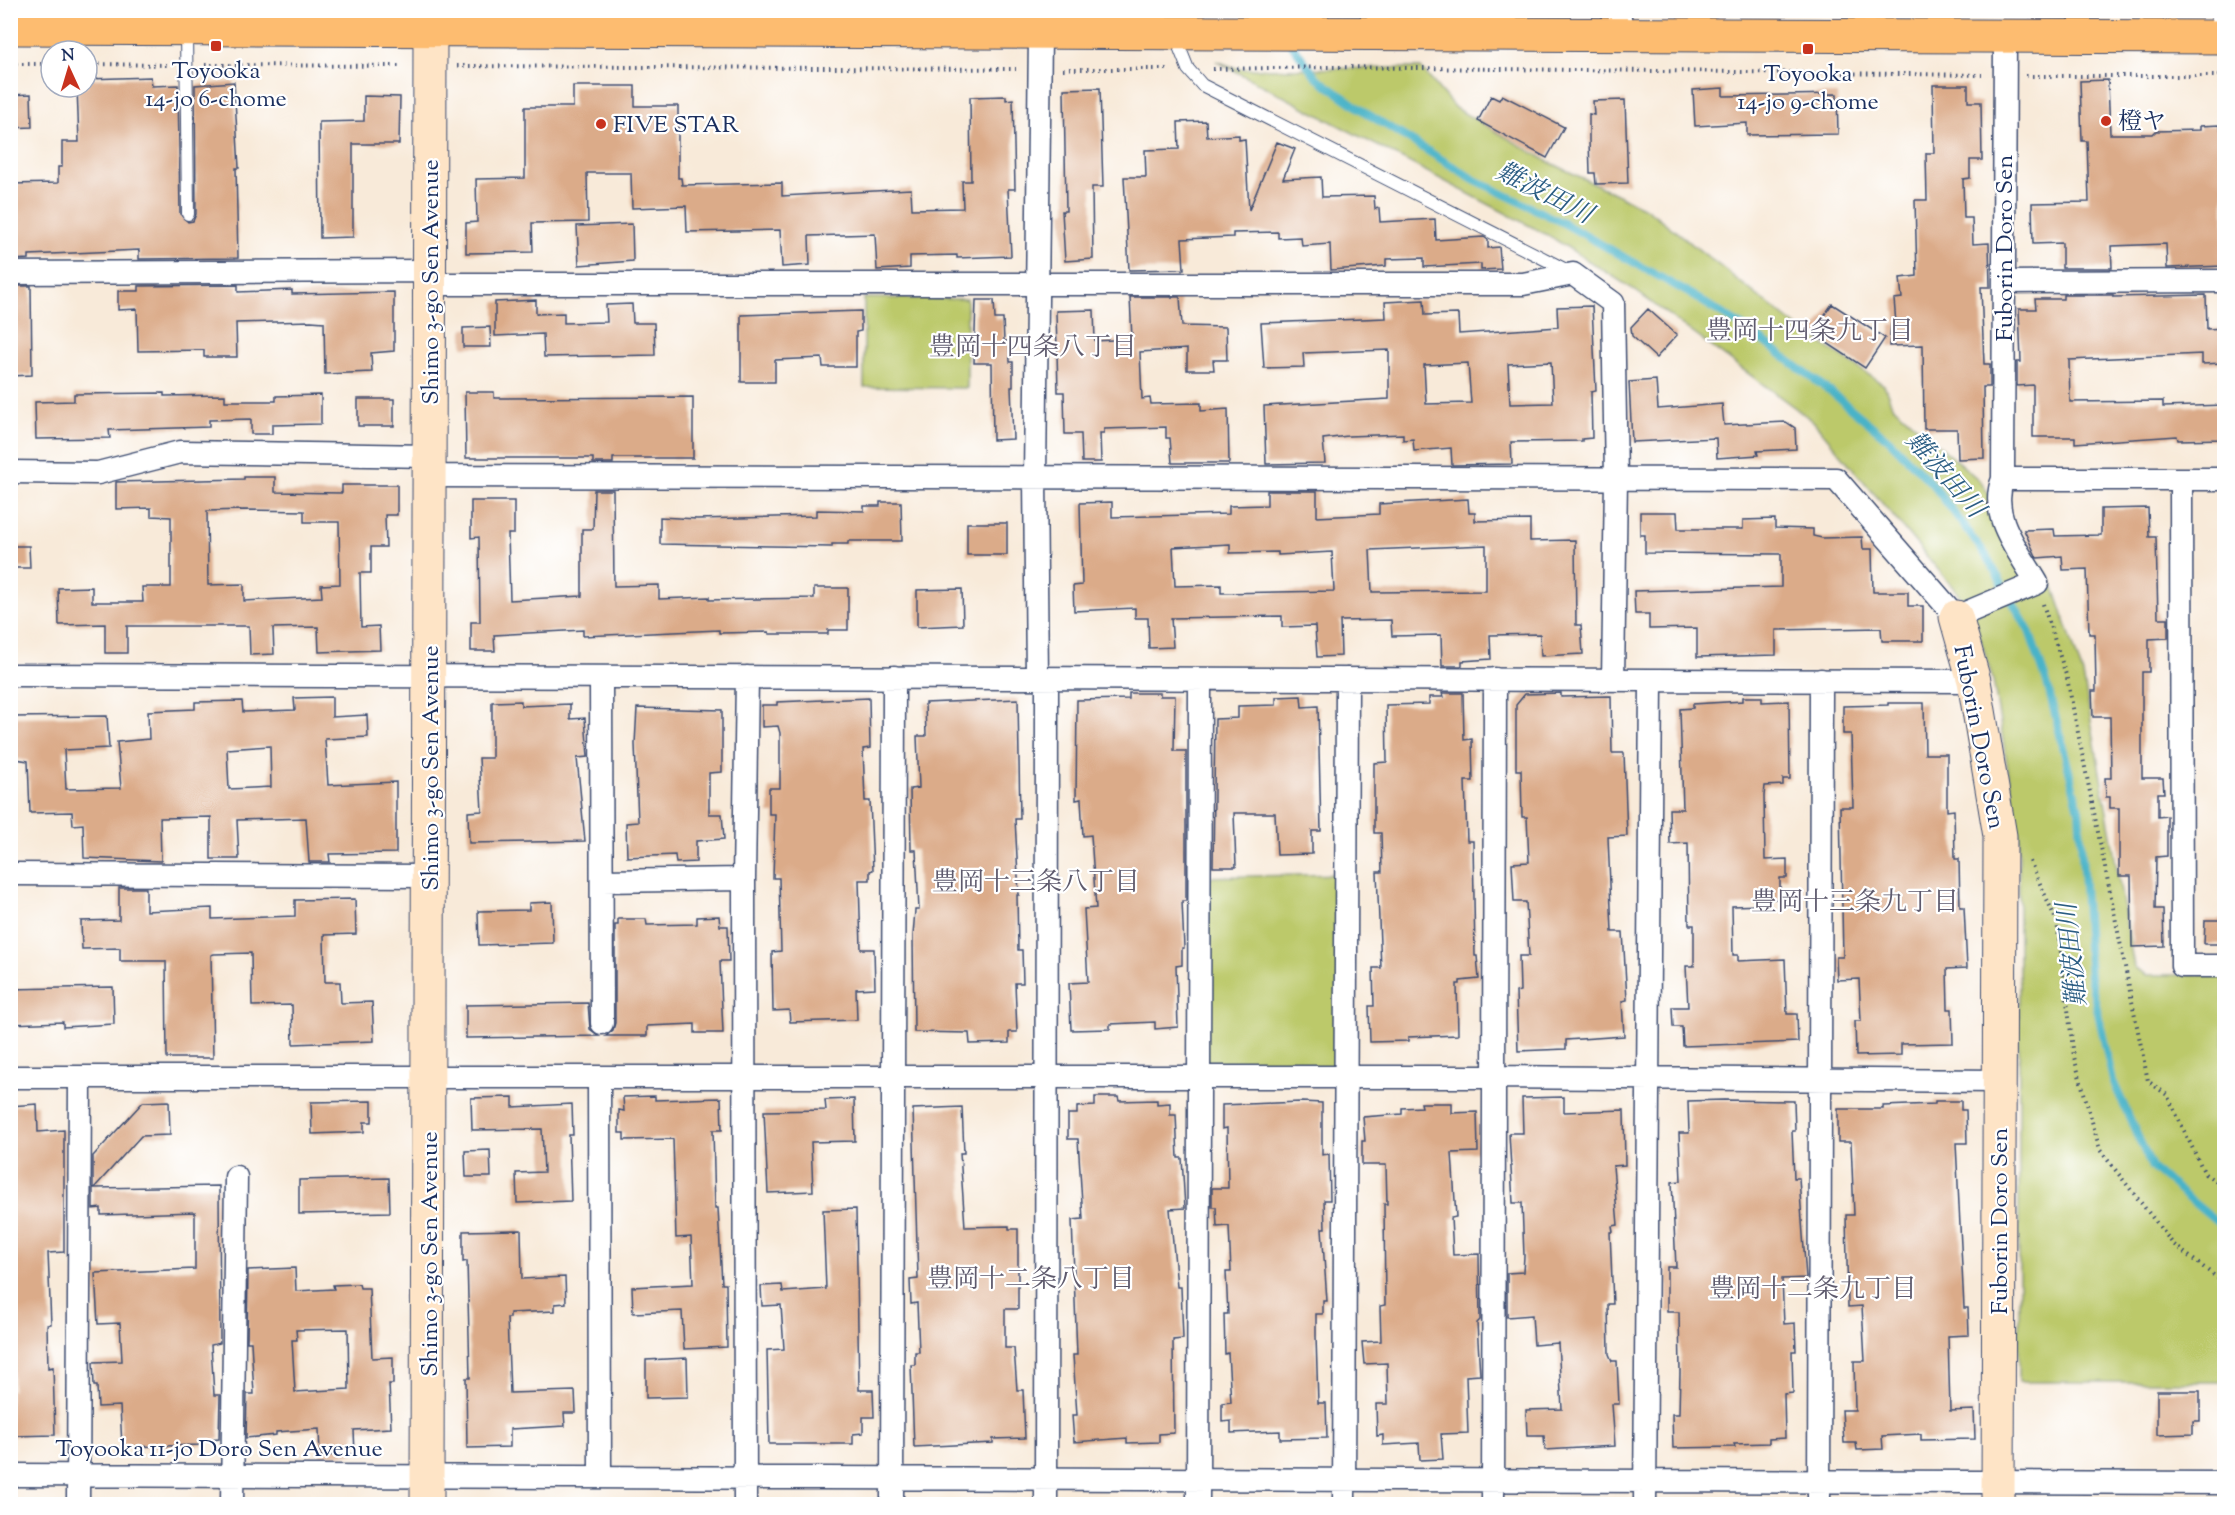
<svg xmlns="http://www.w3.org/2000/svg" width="2235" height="1515" font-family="'Sorts Mill Goudy','Noto Serif JP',serif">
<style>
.green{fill:#bcc96b;stroke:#6c7c64;stroke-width:1.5}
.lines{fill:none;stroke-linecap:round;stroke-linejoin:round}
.stream{stroke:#49b3c8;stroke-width:8}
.building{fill:#dbab89;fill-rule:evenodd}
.lane-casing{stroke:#3c4b70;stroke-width:14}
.street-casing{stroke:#3c4b70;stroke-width:25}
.secondary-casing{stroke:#3c4b70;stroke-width:35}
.primary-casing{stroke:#3c4b70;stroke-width:35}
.path{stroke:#3c4b70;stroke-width:4;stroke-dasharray:1.5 4.5;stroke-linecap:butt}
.lane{stroke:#fff;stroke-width:12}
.street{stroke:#fff;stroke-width:22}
.secondary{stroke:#fee4c6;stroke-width:33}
.primary{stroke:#fdbc70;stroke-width:33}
.poi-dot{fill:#c8321e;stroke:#fff;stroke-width:2}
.labels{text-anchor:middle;stroke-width:4.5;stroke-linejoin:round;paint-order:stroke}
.poi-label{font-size:24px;fill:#1b2f5e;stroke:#fff}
.street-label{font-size:24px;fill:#1b2f5e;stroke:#fff}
.water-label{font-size:26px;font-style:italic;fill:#2b5d83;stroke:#fff}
.neighbourhood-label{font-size:26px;fill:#5e5a6d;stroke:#fff}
</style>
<rect width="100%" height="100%" fill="#fff"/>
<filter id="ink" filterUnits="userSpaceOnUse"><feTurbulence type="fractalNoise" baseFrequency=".0167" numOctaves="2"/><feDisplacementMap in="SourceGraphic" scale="12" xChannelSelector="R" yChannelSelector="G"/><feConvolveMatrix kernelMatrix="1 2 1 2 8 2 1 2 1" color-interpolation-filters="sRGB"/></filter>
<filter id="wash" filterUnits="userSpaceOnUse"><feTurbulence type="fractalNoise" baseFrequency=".008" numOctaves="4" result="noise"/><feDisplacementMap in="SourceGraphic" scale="24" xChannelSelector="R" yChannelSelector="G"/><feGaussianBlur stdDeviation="1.35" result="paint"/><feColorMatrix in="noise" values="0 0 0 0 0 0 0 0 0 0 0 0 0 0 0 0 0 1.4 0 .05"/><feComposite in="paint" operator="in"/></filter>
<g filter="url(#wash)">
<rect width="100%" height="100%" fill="#f8ead9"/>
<!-- green -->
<path class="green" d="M1216 61 1239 69 1421 68 1455 108 1549 162 1647 209 1800 329 1884 385 1892 405 1979 480 2051 579 2083 675 2134 967 2147 975H2224V1382H2019V836L1993 680 1972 610 1813 421 1633 289 1551 237Z
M864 298 967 299V388L864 387Z
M1348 874 1347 1078 1200 1079V877Z"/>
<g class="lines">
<!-- stream -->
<path class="stream" d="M1270 10 1279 24
M1290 42 1317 78 1366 113 1475 180 1563 223 1692 295 1748 330 1831 392 1889 440 1934 486 1985 554 2029 631 2047 683 2079 810 2090 977 2113 1081 2152 1168 2224 1228"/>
</g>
<g id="blocks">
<!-- building -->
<path class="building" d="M151 77 152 86 178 85 180 214 188 222 193 221 196 214 195 85 234 82 239 168H236L238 258 139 259V250L29 255V259L10 260V184L58 183V167H62V142H79L77 87H87V79Z
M2108 80 2110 134H2153L2156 131 2200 130V126L2220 125 2221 133H2224V266L2167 268 2166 244 2111 246 2112 268H2062V243L2033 244 2032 203 2089 202 2087 141H2082L2080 81Z
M1933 85H1968V102H1981L1982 160H1970V178L1963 179 1964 218H1972L1973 244 1989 243 1990 287H1981L1984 364H1990V387H1983L1984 458 1958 459 1957 429H1924L1923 345 1889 346 1891 324H1896L1894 299 1902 298 1900 278 1917 276 1915 200H1927L1926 153H1934Z
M573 86H635V106H678V178H681L682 185 782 183V196L911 189 912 209 963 208 962 181H971L970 97 1006 96V100L1013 99 1015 189H1008L1011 256 957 258V255L910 256V268L877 270 875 234 809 236 810 265 782 267 780 230 687 232 686 206 632 208 631 173H587L588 222 532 223 533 252 466 253V223L477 222 476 179 525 178V107H573Z
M1100 88 1103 187H1092L1093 259 1065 261 1062 211H1066L1064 89Z
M1723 88V96L1837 94 1838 134 1747 135V123L1695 126 1693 90Z
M31 94 32 127 10 128V95Z
M1502 95 1564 127 1547 158 1478 121 1491 96 1499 100Z
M364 96 400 97 399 144H353V237L320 238 319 122 364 121Z
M1625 100 1628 183 1596 184 1595 173H1590L1589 140V114L1594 115 1593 101Z
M1206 121 1207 137 1239 135V140L1245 139 1249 210 1277 142 1295 149 1283 179 1321 177 1322 197 1374 196 1375 209 1379 208 1380 222 1435 219 1436 240 1484 237 1488 240V248L1499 247 1501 269 1481 270V264L1424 267V258L1386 259V266L1331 270 1330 244 1302 246 1301 237 1278 238V232L1233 233V237L1182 239 1184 269 1129 270 1124 177H1146L1145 150 1179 149 1178 122Z
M632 224 633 261 579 265 577 226Z
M238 285V292L292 290V294L394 292V351L371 353 372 372 325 374 324 322 311 321 236 323 237 357H204V350L138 351 137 309 118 310V291H139V286Z
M10 286H31L32 375 10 376Z
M2063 295H2113V297L2206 295 2207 329 2224 328V363L2202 364V354L2069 360 2070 402 2163 401V407L2224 405V439L2178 440 2177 436 2075 443V437H2033V385L2017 386V362H2021L2019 309H2036L2035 299H2063Z
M1130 297H1180L1182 326 1226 327 1227 360H1213L1214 370H1187V349L1140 352 1142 399 1150 398 1151 404 1201 403V411L1228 409 1229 463H1172L1170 438H1166V427L1104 429V433H1100L1101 462H1082L1081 434H1065L1064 392H1058L1056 311 1094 310 1095 341 1132 339Z
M536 300V314L564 313V323L607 322 606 305 632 304 633 323H654L655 355 544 357 543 334 495 336V302Z
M976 300H994L995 319H1003L1004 341H1009L1010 362H1013V387H1011L1013 439 993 440 992 363H974Z
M1424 300 1425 315 1458 314 1459 334 1558 327 1557 307 1592 306 1596 391 1591 392 1592 438 1582 439V441L1511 442 1512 464 1452 465 1451 448 1414 451 1413 439 1403 440V434L1348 436 1323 439 1325 463 1266 464 1264 406 1389 399V350L1303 353 1304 367 1264 368 1261 323 1386 318 1385 302ZM1551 362 1553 403 1510 404 1508 364ZM1468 363 1471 403 1426 404 1424 365Z
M1832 304 1885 338 1865 368 1812 333Z
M1648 309 1677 335 1656 358 1632 336 1631 327Z
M861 311V331L856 332V367H823L822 358 775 360V382H741V315Z
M490 327 491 347H463V328Z
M1656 380 1658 409 1722 404 1724 425 1786 422 1795 428 1796 449 1757 451 1758 455 1717 458 1716 438 1632 442 1629 382Z
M465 392H494V398L693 397V458H613V463H593V458H466Z
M164 393V396L225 395V401H276V396L321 395V424L272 425V434H251V419L209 420V427L109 430 110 438 36 439 35 402 74 401V394Z
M358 399H394V426H358Z
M244 477H275V492L342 493V485H397V515H385L386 547H371V573H360L361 627 379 626 380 650 319 652 318 627 273 628 274 654 250 655 249 626H127V653H105V624L59 625 58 588 92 587V602H143L142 587H171V517L151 516V508L116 509V482L244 479ZM244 510 304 511V522H339L340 584 321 585 322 597 244 601V584L208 585 207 511Z
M594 490H613L614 586 659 585V599L709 597V600L814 598V588H848V630H828V634H769V632L719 633V630L583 636V630L494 635 495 651H471V622H480L479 537 471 538V501H514V534H508L510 600 582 596V529H593Z
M1267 491H1317V517L1379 514V504L1468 499 1469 513H1475V521L1530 520V541L1575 540 1576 625H1581L1583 654 1541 656 1540 634 1490 635 1491 659 1462 661V666H1442L1441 635 1392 636 1391 620 1340 621 1341 656 1317 657 1315 626 1282 627V616L1171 618 1173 647 1149 648 1148 618H1135V608L1074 611 1073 586 1082 585 1080 503 1112 502V517L1229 514V506L1267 505ZM1230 544V553L1278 552V555L1332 552 1334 591 1221 593V585L1175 586 1173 547ZM1486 545V591L1372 592 1370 550Z
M880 502H901L902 541H848V544H832V547L660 544V517L697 519 816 516V510L864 511V506H880Z
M2148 508 2149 537H2156L2158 618H2168V638L2149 639V672H2142V778H2163L2164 793H2158V817L2167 816V856L2156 857 2155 909H2163L2164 946 2132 947 2131 876H2119V808H2110V797H2106L2105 778H2111L2110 717H2093L2092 691H2096L2095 634H2089L2087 569 2063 570 2062 556 2037 558 2024 530 2054 529 2055 536 2101 535V509Z
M1640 512H1677L1678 529H1743V520L1775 519V528L1813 529V536L1822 538 1862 537 1863 549H1872L1873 592H1908V606H1923V641H1882L1881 628 1776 630V655L1697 657V628L1649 629V614H1635L1634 591 1781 587V554L1645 553V535H1640Z
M967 523H1007V555H967Z
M10 546H29L30 568H10Z
M962 589 963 625 917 627V590Z
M1129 693H1160V696H1175L1174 751H1186V901H1182L1184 948H1182V965L1176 966 1178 1027 1155 1029V1022L1110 1024V1029L1071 1030 1069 983 1088 982 1084 909 1096 908 1091 835 1083 836 1081 799 1076 800 1077 700 1129 699Z
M1442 693H1463L1464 740 1472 739 1473 781H1465L1467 841H1473L1475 956H1477L1479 979 1460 981V984H1457L1458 1035 1408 1037V1041L1370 1042 1369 1006H1374L1373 968H1381L1377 872H1382L1381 833H1374V763L1387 762 1386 705 1429 704V697H1443Z
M1561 693V697L1611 696 1612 753H1624L1627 836 1608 837 1612 932H1623L1627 1000 1622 1001 1624 1036 1566 1040V1049L1518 1051 1516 992 1520 991 1519 956H1529L1526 902H1514L1512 863 1529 862 1527 817H1522L1521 770H1516V705L1525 694Z
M1301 696 1302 707 1318 706 1321 831H1312V854L1277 855 1275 813H1234L1236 867H1213L1215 719 1238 718V706L1276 705V697Z
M332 697V717L367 715 368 737 325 739 328 785 396 782V853L329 854 330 862H309L306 818 237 820 239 859H211V817L160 818 161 861 84 858 83 824 73 825 72 812 30 813 28 761 10 758V717L107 716 109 748 64 750 66 789 121 788 117 742 149 739 148 711 195 709V702L242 701 243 712 295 710 294 698ZM270 746 271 787 229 789 227 749Z
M1743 697H1762V702L1789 701 1790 779H1783V785L1765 786 1764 796 1765 860 1787 859V878H1780V899H1763V905L1732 906 1733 955H1738V961L1785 959 1787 1014H1797L1798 1042 1683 1046 1682 1027H1673L1672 1007H1688L1686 966H1694V925H1689L1688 843 1670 844 1669 809H1683L1680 709 1693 708V704L1743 701Z
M869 698 870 748 863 749 865 801H870L873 870 870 871V880H859L861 949H874L875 988 856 989 857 1020 790 1022 789 1010 773 1011 772 952 781 951 779 878H773L775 814H769V788H780V733L778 726 762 727V705H777V702Z
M1018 699 1020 819H1015L1019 895H1017L1018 950H1022L1023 983H1015L1017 1032H1009V1043L970 1044 969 1033 914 1032 913 936 915 910H919L916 850H911L910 789 919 788 917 736H926L925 703Z
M521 701V706L570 704V719L585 718 588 757 577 758 585 841 469 843 468 812 482 811 479 758H492V702Z
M1888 703H1924L1925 754H1947V811L1954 810 1955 859H1959L1960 907H1964L1967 968 1947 969 1948 1009H1952L1953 1043 1901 1044V1055L1856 1056 1855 1021H1861L1859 979 1837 980 1836 957H1843L1840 807H1853L1851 734H1843V706L1888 705Z
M637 708 722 710V772L709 773V814H722L724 839 696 841V862L676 863 675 855 627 857 626 823 638 822 635 744Z
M119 888H146V911L212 908V919L295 916V900L355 899 356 934 324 935 325 982H340L341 1003 372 1002 374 1041 293 1044 292 1005 252 1006 251 953 214 954 211 955 213 1058H167L166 961H120V948L82 949 81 921 119 920Z
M552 902 553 943 479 945 478 911 529 910V903Z
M719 916 720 926H728L729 961H720L723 1033H695V1024L647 1026V1036H606L613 1030 615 1023V925H618V919H646L647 925 697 924V917Z
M2205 920H2224V944H2204Z
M113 987 114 1024 63 1027V1022L10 1024V989Z
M588 1003 590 1029 599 1036 466 1038V1005Z
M655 1096V1100L721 1098 722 1130H713L715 1208H718L722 1284H726L727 1347 684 1349 682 1311 633 1313 632 1287 693 1284 691 1237 676 1238 673 1139 624 1140V1133H619V1110L624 1111 623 1097Z
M513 1097V1107L572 1104 573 1135H569L571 1201 517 1203 516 1173 544 1172 542 1129 472 1130 471 1098Z
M1095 1097H1118L1119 1101 1157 1100V1104L1170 1103V1115H1176L1178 1158H1182L1185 1208 1170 1209 1177 1287H1181L1183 1339 1173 1340 1174 1433 1159 1434V1442L1127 1443V1438L1074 1442 1072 1415H1077L1073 1355H1077L1072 1220 1083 1219 1078 1139H1068V1114H1077V1107L1095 1106Z
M1564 1097V1112L1624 1110 1625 1165 1613 1166 1618 1225 1612 1226 1613 1232H1610L1613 1304H1608L1609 1354 1612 1361H1617L1619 1404H1612L1615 1446 1545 1450 1544 1436H1527L1526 1410 1562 1409 1558 1343 1534 1345 1532 1315 1507 1317V1273L1523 1272 1524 1256 1522 1203H1513L1509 1133H1523L1522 1098Z
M854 1099 855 1141 811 1142 813 1191 768 1193 764 1111 826 1110 825 1100Z
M1724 1100 1794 1101 1795 1131H1792L1794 1178H1799L1806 1278 1782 1279 1784 1324 1795 1323 1796 1351H1792L1793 1393 1784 1394 1785 1438 1769 1439V1443L1734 1444 1735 1447 1673 1448 1672 1414H1679L1680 1373 1679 1312H1667V1267H1676L1672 1182 1681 1181 1679 1133H1689L1688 1101Z
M169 1101 170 1135 141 1136 94 1188 219 1186 220 1343 211 1345 214 1395H220L219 1439 202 1441 203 1445 122 1447 120 1406 98 1407 97 1386H94L93 1362 122 1361 120 1323 98 1324 95 1273 195 1269V1212L101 1215V1208L93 1209V1156L143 1102Z
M372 1101V1122H364V1132L312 1134 311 1102Z
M1935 1101H1961V1110H1966L1967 1143H1956L1964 1308H1968L1969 1335 1948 1336 1950 1411 1974 1410 1975 1439 1921 1440V1434L1882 1436 1883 1449 1857 1450 1856 1443H1844L1842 1410H1855L1854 1361H1865L1862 1306 1848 1307 1846 1215H1854L1851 1142H1838V1109H1883V1106L1935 1104Z
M1301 1102 1322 1103V1155L1329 1154 1330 1200H1324L1325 1228H1322L1327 1301H1323V1314H1316V1336L1318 1403H1326L1327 1438 1280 1439V1431L1231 1433V1421L1222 1422V1403L1231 1402 1228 1353 1225 1354 1224 1314H1228L1226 1272H1231L1229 1226 1217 1227 1216 1207H1212V1188H1228L1227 1128 1222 1129V1105Z
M1421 1103H1452V1113L1477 1112 1478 1152 1452 1153 1456 1217 1451 1218 1453 1255 1479 1254 1480 1320 1477 1323 1480 1375 1466 1376 1468 1433 1441 1434 1443 1459 1420 1460 1419 1443 1383 1445V1435L1377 1436 1376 1404H1388L1387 1363 1364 1364 1362 1342 1381 1341 1380 1306 1385 1305 1384 1204H1387L1386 1165H1362V1141H1365L1363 1117 1402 1114V1108L1422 1107Z
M37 1104 38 1132 64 1130V1252L48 1253 51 1324 47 1325 48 1368 53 1367 55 1435 10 1436V1390H13L10 1106Z
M962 1107 964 1153H960L965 1227 1009 1226V1229H1018V1309H1005V1348H1014L1017 1390H1023L1025 1438 993 1439V1443L914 1447 911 1365H915V1352H919L917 1303 911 1304 910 1280 918 1279 913 1109Z
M490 1150 491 1177H466L465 1151Z
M389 1178 390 1212 299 1214V1180Z
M856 1209 859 1390H873L874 1417H863V1433L853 1434V1444H769L767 1350 784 1349 781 1305 762 1306 761 1286 782 1285 783 1292 826 1289 823 1210Z
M521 1230 522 1279 565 1277 566 1303 555 1304V1311L510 1313V1318H507L510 1393 575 1391 576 1413H564L565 1426 510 1429V1447L467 1448 466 1378H470L469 1335 467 1261 463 1262V1231Z
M295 1268 296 1291 334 1289 333 1285 359 1284 360 1288H369L372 1358 393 1357V1384H389L391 1428 354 1430 355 1454 320 1456 319 1429 276 1432V1435L246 1438 247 1394H254L251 1342H247L248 1270ZM348 1329 349 1389 295 1392 292 1340H297L296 1330Z
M687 1358 688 1397 646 1398V1360Z
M2157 1391H2200V1421H2193V1434L2157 1435Z"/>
</g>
</g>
<g filter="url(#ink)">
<use href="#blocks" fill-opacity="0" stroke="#3c4b70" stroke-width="1.5"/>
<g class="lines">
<!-- lane casing -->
<g class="lane-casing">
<path id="lane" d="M186 30 188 214
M1174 34 1188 69 1202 85 1570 272"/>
</g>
<!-- street casing -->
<g class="street-casing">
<path id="street" d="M1620 10V36
M2223 37V10
M10 273 430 271
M2004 282 2224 281
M430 284H1523L1573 274 1613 303 1616 479 1613 680
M10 472 98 473 180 452 430 456
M430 476 1836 479 1956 617 2037 583C2019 551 1988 516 2003 479L2005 37
M2003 479H2224
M2181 479 2182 966H2224
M10 675 1974 681
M601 677 602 1023
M1037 678 1035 478 1040 34
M10 874 430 876
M602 881 744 879
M10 1077H1496L1999 1081
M599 1078 600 1477
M10 1475 2224 1483
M78 1504 80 1078
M232 1504 236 1177
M745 1504 744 879 747 677
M892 1504 894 677
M1046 1504 1047 678
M1198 1504 1200 679
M1344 1504 1347 679
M1493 1504 1495 679
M1645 1504 1651 680
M1819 1504 1821 680"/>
</g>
<!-- secondary casing -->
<g class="secondary-casing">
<path id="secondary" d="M1956 617 1974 681 2000 836 1998 1504
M427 1504 430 31"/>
</g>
<!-- primary casing -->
<g class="primary-casing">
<path id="primary" d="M10 28 2224 37"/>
</g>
<!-- path -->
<path class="path" d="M10 64H51
M87 64 170 65
M205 65 401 66
M457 66 1016 69
M1063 69H1169
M1213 69 1333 67 1982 75
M2026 76H2224
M2043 604 2067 678 2148 1081 2167 1095 2205 1174 2224 1187
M2030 861 2057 922 2074 1057 2100 1150 2173 1244 2224 1283"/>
<!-- lane -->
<use href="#lane" class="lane"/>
<!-- street -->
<use href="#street" class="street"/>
<!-- secondary -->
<use href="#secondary" class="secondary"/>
<!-- primary -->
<use href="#primary" class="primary"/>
</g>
</g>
<!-- markers -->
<g class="poi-dot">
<rect x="210" y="40" width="12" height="12" rx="3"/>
<rect x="1802" y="43" width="12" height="12" rx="3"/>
<circle cx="2106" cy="121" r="6"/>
<circle cx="601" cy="124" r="6"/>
</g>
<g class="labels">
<!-- poi labels -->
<g class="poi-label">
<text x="216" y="78">Toyooka<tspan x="216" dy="28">14-jo 6-chome</tspan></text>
<text x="1808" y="81">Toyooka<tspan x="1808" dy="28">14-jo 9-chome</tspan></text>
<text x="2118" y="129" text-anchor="start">橙ヤ</text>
<text x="613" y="132" text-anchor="start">FIVE STAR</text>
</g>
<!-- street labels -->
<g class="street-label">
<text transform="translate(2004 248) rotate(-90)" y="8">Fuborin Doro Sen</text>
<text transform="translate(430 282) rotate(-90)" y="8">Shimo 3-go Sen Avenue</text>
<text transform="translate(1980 737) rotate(79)" y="8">Fuborin Doro Sen</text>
<text transform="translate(430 768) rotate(-90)" y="8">Shimo 3-go Sen Avenue</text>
<text transform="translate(1999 1221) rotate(-90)" y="8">Fuborin Doro Sen</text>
<text transform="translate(429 1254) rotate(-90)" y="8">Shimo 3-go Sen Avenue</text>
<text x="219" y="1456">Toyooka 11-jo Doro Sen Avenue</text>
</g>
<!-- water labels -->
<g class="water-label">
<text transform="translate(1545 192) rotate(27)" y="9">難波田川</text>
<text transform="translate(1946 474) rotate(49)" y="9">難波田川</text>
<text transform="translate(2071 955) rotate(-96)" y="9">難波田川</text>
</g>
<!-- neighbourhood labels -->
<g class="neighbourhood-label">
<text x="1810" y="339">豊岡十四条九丁目</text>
<text x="1033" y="355">豊岡十四条八丁目</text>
<text x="1036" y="890">豊岡十三条八丁目</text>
<text x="1855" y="910">豊岡十三条九丁目</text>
<text x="1031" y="1287">豊岡十二条八丁目</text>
<text x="1813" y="1297">豊岡十二条九丁目</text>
</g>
</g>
<!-- margin -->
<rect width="2235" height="1515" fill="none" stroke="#fff" stroke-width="36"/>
<!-- north arrow -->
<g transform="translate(69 69) rotate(356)"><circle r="28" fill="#ffffff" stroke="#a4acbf" stroke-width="1.5"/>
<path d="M0-4.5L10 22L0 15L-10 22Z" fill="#c8321e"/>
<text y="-9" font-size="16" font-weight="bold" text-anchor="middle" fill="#1b2f5e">N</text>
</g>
</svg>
